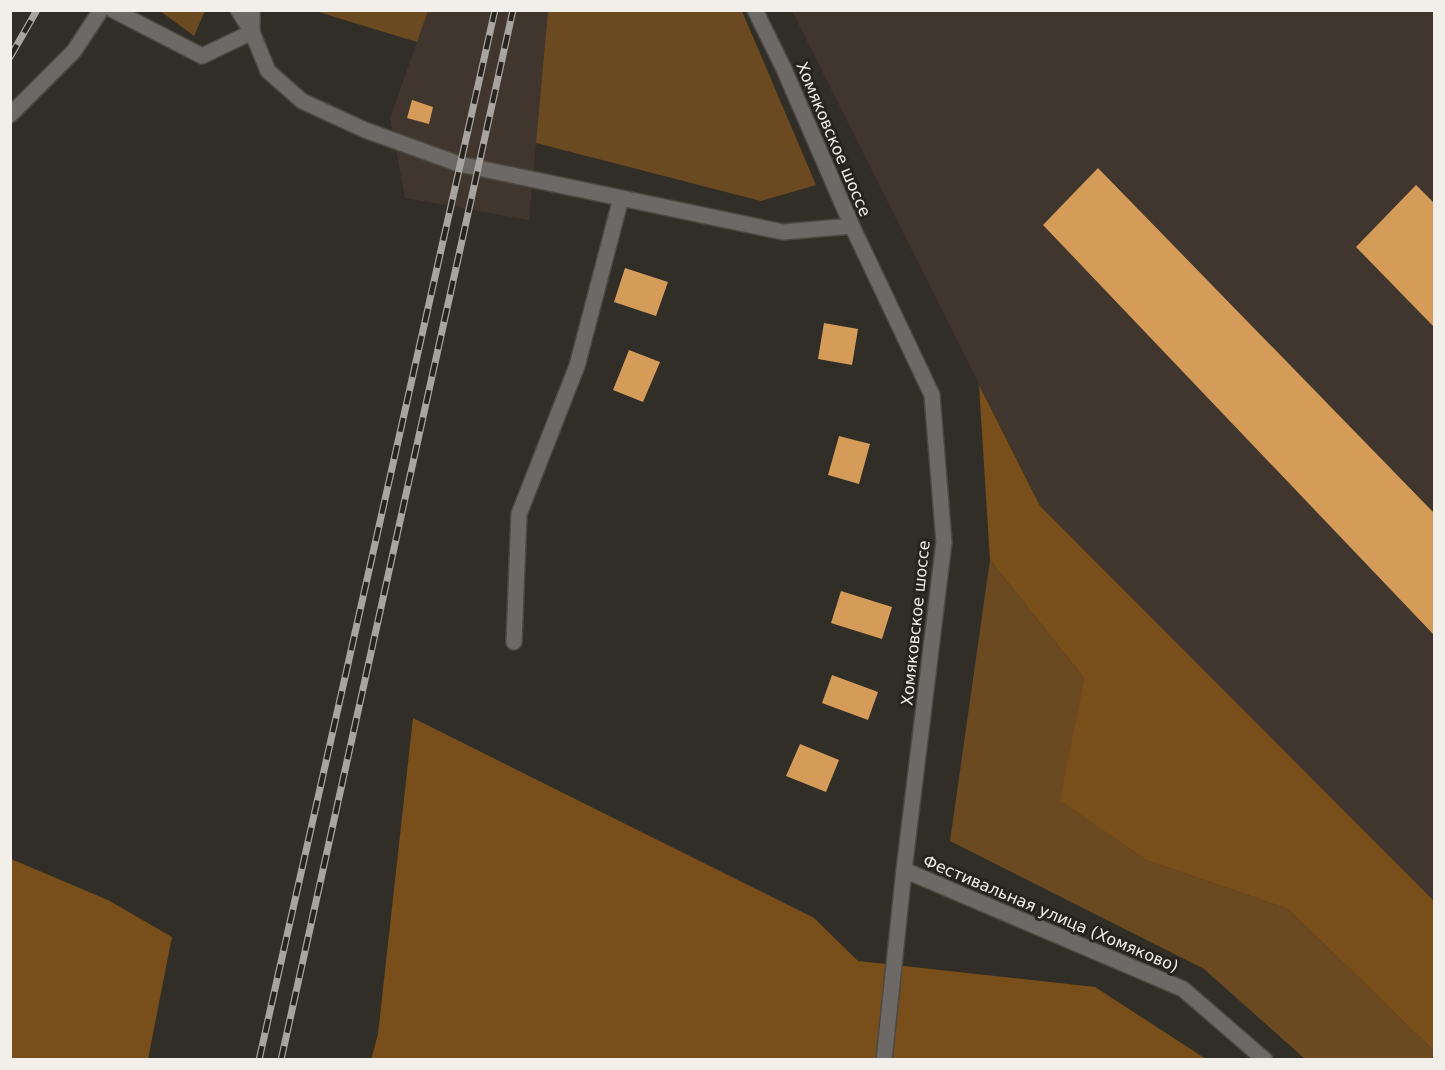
<svg xmlns="http://www.w3.org/2000/svg" width="1445" height="1070" font-family="'DejaVu Sans',sans-serif">
<style>
.built{fill:#40362d}
.green{fill:#6b4a21}
.forest{fill:#784f1a}
.building{fill:#d59c59}
.lines{fill:none;stroke-linecap:round;stroke-linejoin:round}
.minor-casing{stroke:#4c4842;stroke-width:18}
.minor{stroke:#6c6967;stroke-width:15}
.rail-casing{stroke:#a8a5a0;stroke-width:7}
.rail{stroke:#27231e;stroke-width:4.5;stroke-dasharray:14;stroke-linecap:butt}
.labels{text-anchor:middle;stroke-width:6;stroke-linejoin:round;paint-order:stroke}
.street-label{font-size:16px;fill:#f2efeb;stroke:#27231e}
</style>
<rect width="100%" height="100%" fill="#312d27"/>
<!-- built -->
<path class="built" d="M428 11H548L529 220 405 198 390 118Z
M792 11H1434V901L1040 506Z"/>
<!-- green -->
<path class="green" d="M160 11H205L194 36Z
M315 11H428L417 42Z
M548 11H742L816 185 761 201 536 143Z
M990 560 1084 678 1061 800 1146 860 1288 909 1434 1051V1059H1305L1204 969 950 841Z"/>
<!-- forest -->
<path class="forest" d="M979 385 1040 506 1434 901V1051L1288 909 1146 860 1060 800 1084 678 990 560Z
M413 718 814 918 858 961 1095 987 1206 1059 371 1060 378 1034Z
M11 859 108 900 172 937 148 1059H11Z"/>
<!-- building -->
<path class="building" d="M412 100 433 107 429 124 407 118Z
M1098 168 1434 513V635L1043 225Z
M1416 185 1434 203V327L1356 247Z
M625 268 668 282 656 316 614 302Z
M824 323 858 329 852 365 818 359Z
M629 350 660 362 643 402 613 390Z
M839 436 870 444 859 484 828 475Z
M841 591 892 607 882 639 831 623Z
M832 675 878 692 868 720 822 703Z
M800 744 839 760 826 792 786 776Z"/>
<g class="lines">
<!-- minor casing -->
<g class="minor-casing">
<path id="minor" d="M113 10 202 56 252 32V10
M238 10 252 32 268 71 302 101 365 130 459 164 783 232 852 226
M755 10 783 67 852 226 932 395 944 542 904 870 884 1060
M10 115 74 51 101 10
M514 642 519 514 577 366 621 198
M904 870 1183 989 1265 1060"/>
</g>
<!-- minor -->
<use href="#minor" class="minor"/>
<!-- rail casing -->
<g class="rail-casing">
<path id="rail" d="M10 57 37 10
M259 1060 495 10
M281 1060 513 10"/>
</g>
<!-- rail -->
<use href="#rail" class="rail"/>
</g>
<g class="labels">
<!-- street labels -->
<g class="street-label">
<text transform="translate(834 139) rotate(67)" y="6">Хомяковское шоссе</text>
<text transform="translate(915 623) rotate(-84)" y="6">Хомяковское шоссе</text>
<text transform="translate(1051 913) rotate(23)" y="6">Фестивальная улица (Хомяково)</text>
</g>
</g>
<!-- border -->
<rect width="1445" height="1070" fill="none" stroke="#f2efeb" stroke-width="24"/>
</svg>
